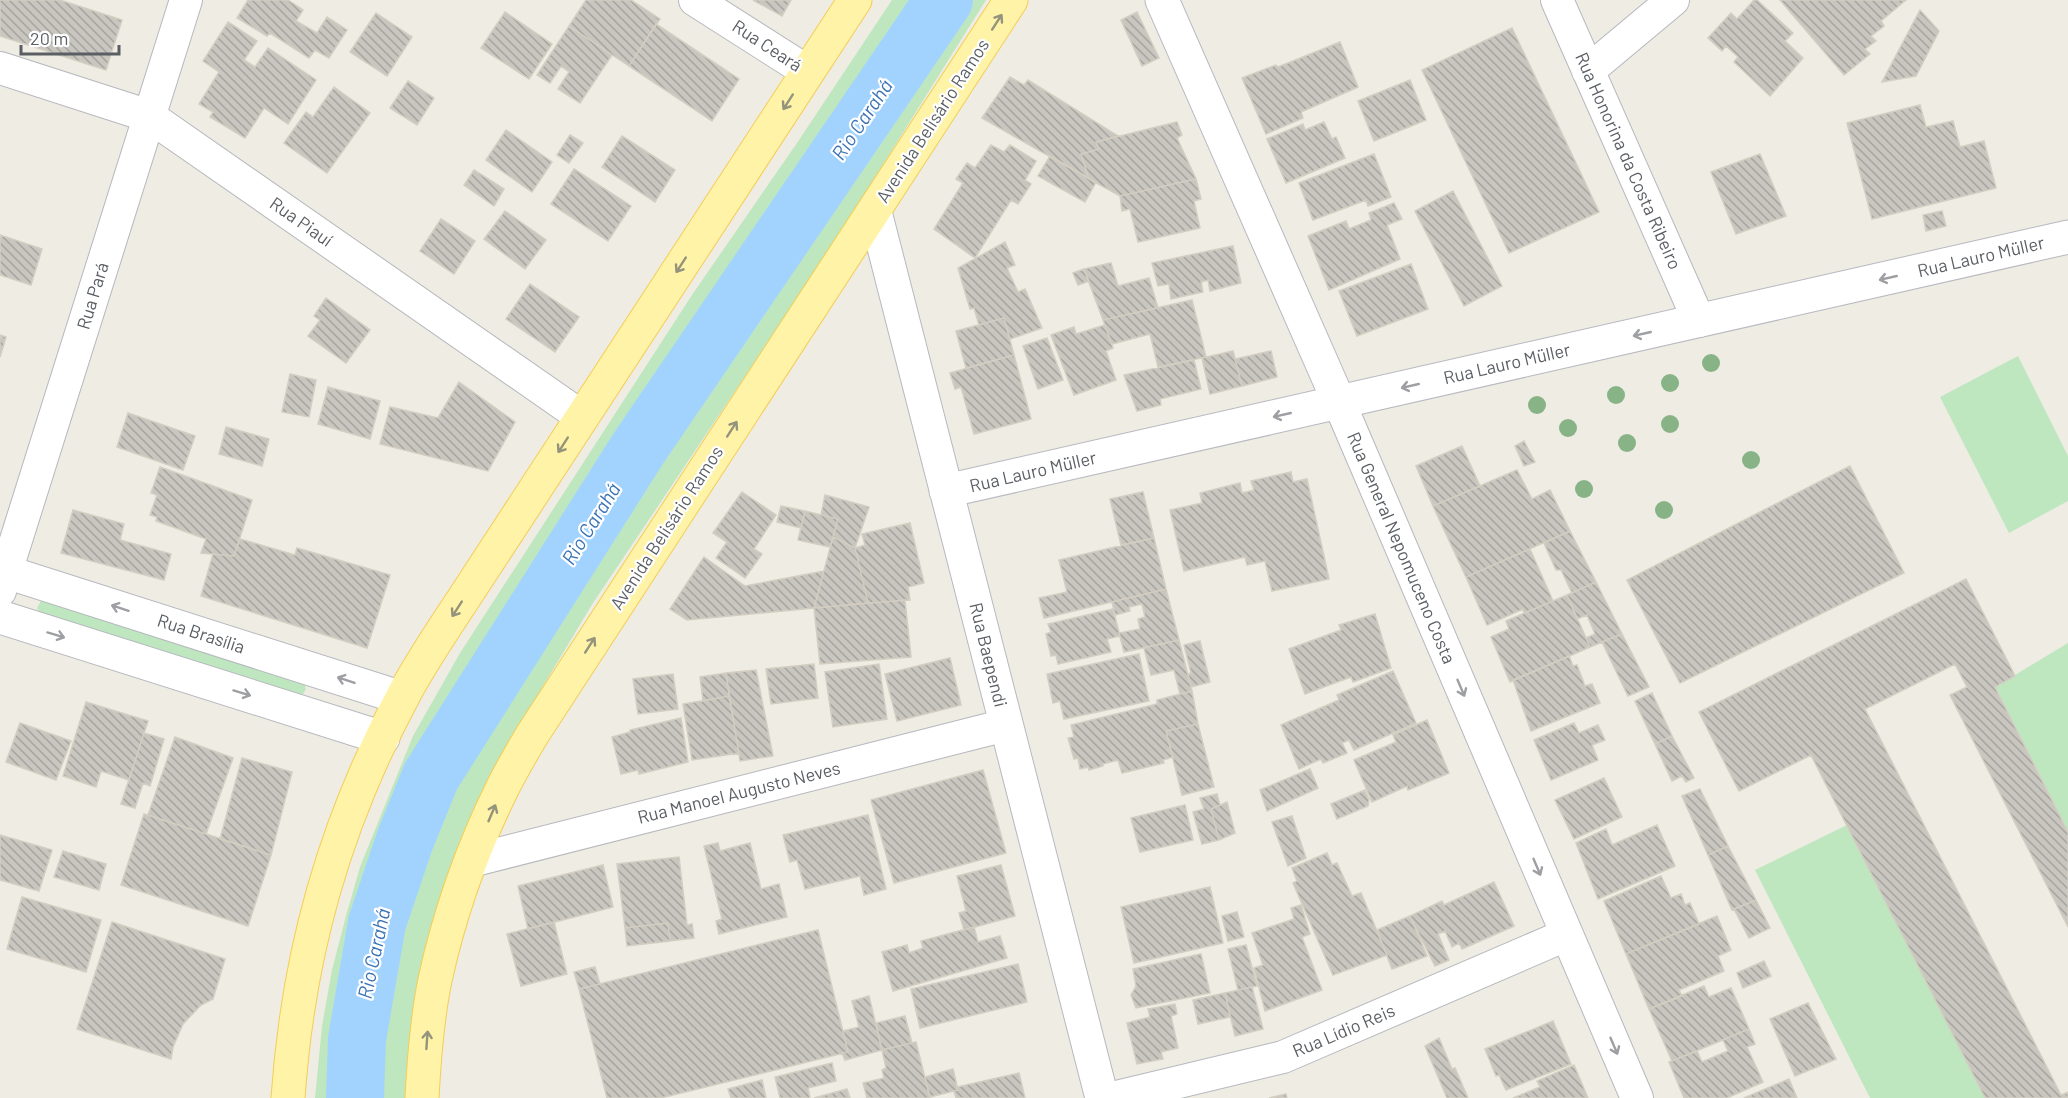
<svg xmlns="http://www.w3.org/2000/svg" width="2068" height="1098" font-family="Barlow,sans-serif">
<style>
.grass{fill:#bee7bf}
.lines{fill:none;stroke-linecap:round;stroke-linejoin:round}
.river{stroke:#a2d3ff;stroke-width:58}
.building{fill:url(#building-back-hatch);stroke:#d3cec1;stroke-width:1.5}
.street-casing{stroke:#b5b8bd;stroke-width:34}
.secondary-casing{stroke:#b6b9bf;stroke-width:35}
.primary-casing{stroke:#f5cd55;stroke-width:35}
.street{stroke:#fff;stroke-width:32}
.secondary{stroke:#fff;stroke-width:33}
.primary{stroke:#fff3a7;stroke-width:33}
.tree{fill:#87b386}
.oneway{stroke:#94937b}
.oneway2{stroke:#9d9fa2}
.labels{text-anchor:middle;stroke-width:4.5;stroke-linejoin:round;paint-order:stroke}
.street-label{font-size:18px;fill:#5b5f64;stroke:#fff}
.water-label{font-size:20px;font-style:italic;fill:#3c73b4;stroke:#fff}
</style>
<defs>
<pattern id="building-back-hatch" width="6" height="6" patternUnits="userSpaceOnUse" patternTransform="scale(1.5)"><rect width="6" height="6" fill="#c9c6c0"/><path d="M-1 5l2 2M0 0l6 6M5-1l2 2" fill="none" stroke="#a6a4a0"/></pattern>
</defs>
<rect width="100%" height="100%" fill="#eeece3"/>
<!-- grass -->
<path class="grass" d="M892 0H986L825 257 593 603 519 726 406 1098H315L322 1026 332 970 346 916 360 867 413 736 460 653 692 295 799 140Z
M2018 356 2068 456V501L2009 533 1940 397Z
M42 599 304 683 306 689 301 697 42 617 37 608Z
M2068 643V832L1995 687Z
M1847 825 1985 1098H1870L1755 870Z"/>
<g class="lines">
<!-- river -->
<path class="river" d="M355 1098 357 1039 377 923 405 840 431 776 638 449 944 0"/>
</g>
<!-- building -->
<path class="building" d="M0 0H60L122 20 106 70 0 36Z
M248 0H288L303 10 296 21 317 33 327 17 347 30 329 58 315 50 309 58 270 33 267 36 237 18Z
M586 0H631L660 19 629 66 569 26Z
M753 0H791L782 16Z
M1754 0H1757L1793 33 1785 41 1803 58 1770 96 1734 62 1738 57 1726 46 1722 51 1708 38 1731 13 1737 19Z
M1780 0H1906L1881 21 1884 26 1871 36 1876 41 1865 49 1870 54 1844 75Z
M1920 10 1939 31 1916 76 1882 82Z
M505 12 552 44 529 79 481 48Z
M1137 12 1159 58 1142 66 1121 20Z
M376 13 412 37 387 76 350 52Z
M228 22 257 41 244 60 255 67 268 48 316 80 288 124 264 108 245 138 210 117 213 112 199 104 219 72 203 61Z
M656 24 739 79 712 121 629 66Z
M569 26 612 55 580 103 558 89 569 72 561 66 550 83 537 75Z
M1512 28 1599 212 1509 253 1422 70Z
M1340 42 1358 87 1301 112 1303 118 1266 134 1242 78 1276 65 1278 67Z
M1010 77 1024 85 1028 80 1118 136 1096 142 1099 149 1081 154 1089 179 982 118Z
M1410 80 1426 120 1374 141 1358 101Z
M408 81 434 98 417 125 390 108Z
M334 87 370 113 327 173 284 143 306 112 313 117Z
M1920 105 1926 127 1953 121 1960 147 1984 141 1996 188 1872 219 1847 123Z
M1177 122 1182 135 1177 138 1196 179 1120 196 1089 179 1081 154 1099 149 1096 142Z
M1324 122 1332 139 1336 137 1345 158 1286 183 1267 139 1303 124 1305 130Z
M506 130 552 162 532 192 486 160Z
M570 135 583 143 569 163 557 155Z
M622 136 675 170 655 202 602 167Z
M991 145 1004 152 1010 145 1036 161 1025 180 1031 184 1018 204 1011 200 975 258 934 229 963 183 956 179 967 163 975 168Z
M1374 154 1391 197 1368 206 1366 200 1313 220 1299 183Z
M1760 154 1786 216 1736 234 1711 172Z
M1050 156 1096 182 1085 202 1038 176Z
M574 169 631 206 608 241 551 204Z
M474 170 504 189 494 206 464 185Z
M1196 179 1201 199 1194 201 1200 228 1138 242 1130 209 1122 211 1120 196Z
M1453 191 1502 286 1464 306 1415 211Z
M1394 203 1402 219 1387 225 1400 259 1329 290 1308 236 1346 221 1349 229 1371 220 1369 213Z
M505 211 546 240 525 269 484 239Z
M1942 211 1946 226 1926 231 1923 215Z
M441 219 475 241 454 274 420 251Z
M0 235 42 249 31 285 0 275Z
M1005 242 1015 265 1007 268 1018 292 1025 289 1042 328 1010 339 1004 318 979 325 974 308 970 309 958 268Z
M1233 246 1241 283 1210 291 1208 280 1201 282 1203 292 1171 299 1169 284 1158 286 1152 263Z
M1111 263 1118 286 1149 278 1158 308 1103 320 1084 269Z
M1411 264 1428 309 1357 336 1339 291Z
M1084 269 1089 281 1078 285 1073 273Z
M530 284 579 317 555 352 506 319Z
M326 298 370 330 346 363 308 336 320 320 314 316Z
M1192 300 1206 357 1158 367 1150 334 1112 344 1103 320Z
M1004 318 1014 355 966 368 956 331Z
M1105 325 1113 348 1106 351 1116 380 1074 395 1051 335 1074 327 1076 334Z
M0 335 6 337 0 357Z
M1047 338 1063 380 1038 389 1023 346Z
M1233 351 1242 386 1210 394 1202 358Z
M1271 351 1277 377 1242 386 1235 359Z
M1014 355 1031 419 974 434 961 387 955 389 950 373Z
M1194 360 1201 389 1160 399 1161 405 1137 411 1124 375Z
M290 374 316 380 309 417 282 412Z
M459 382 515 422 488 471 380 444 390 407 438 418Z
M328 387 380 401 370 439 318 424Z
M128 413 195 436 183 470 117 447Z
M226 427 269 439 262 466 219 454Z
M1524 441 1535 462 1524 466 1515 446Z
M1462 446 1480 486 1433 506 1416 466Z
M1850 466 1904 573 1680 683 1627 580Z
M160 467 252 500 234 556 201 553 206 539 156 521 157 517 150 515 157 495 151 493Z
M1517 470 1532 499 1550 490 1570 531 1466 577 1433 506Z
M1291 472 1293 482 1307 479 1329 579 1272 591 1265 561 1247 565 1245 557 1184 571 1170 510 1202 503 1200 493 1240 483 1242 493 1254 490 1251 481Z
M742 492 776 515 754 549 762 554 745 578 716 558 727 542 713 533Z
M1143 492 1154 538 1121 545 1110 499Z
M825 495 869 507 855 548 833 537 838 519 821 515Z
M781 506 805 511 801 528 777 522Z
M73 510 124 524 120 540 171 554 164 580 61 553Z
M805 511 838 519 830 547 798 540Z
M910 523 924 583 908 587 910 600 868 603 855 548 865 545 862 534Z
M1570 531 1596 582 1572 593 1561 570H1556L1544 543Z
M833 537 855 548 868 603 814 608Z
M1154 538 1166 589 1044 618 1039 598 1067 592 1059 560Z
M240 539 295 555 297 548 390 575 367 648 201 596 213 554 234 556Z
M1530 549 1553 601 1524 613 1523 609 1487 625 1466 577Z
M704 557 745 586 824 571 814 608 687 620 670 609Z
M1966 579 2015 676 1995 687 2068 832V927L1950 695 1967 687 1955 664 1865 709 2061 1095 2068 1092V1098H1985L1811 755 1739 791 1699 712Z
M1596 582 1622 634 1590 647 1586 638 1595 634 1587 615 1577 619 1567 595Z
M1166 589 1179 640 1124 652 1119 633 1140 629 1138 619 1145 617 1142 604 1129 607 1130 611 1115 615 1112 602Z
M1567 595 1590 647 1510 682 1491 637 1509 629 1506 621Z
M905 600 911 657 820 664 814 608Z
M1113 609 1120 636 1107 639 1111 652 1058 664 1056 655 1051 656 1046 634 1051 632 1048 624Z
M1375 614 1391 668 1353 682 1351 677 1305 694 1289 649 1341 630 1339 625Z
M1622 634 1649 687 1628 696 1602 642Z
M1179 640 1192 691 1180 694 1174 670 1151 675 1144 648Z
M1200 641 1210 682 1191 687 1188 674 1191 673 1184 645Z
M1139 654 1149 701 1064 719 1060 701 1053 703 1047 674Z
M1569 656 1573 666 1577 665 1585 686 1592 684 1600 703 1531 731 1513 680Z
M950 658 961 705 897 721 885 674Z
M814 664 818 698 771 704 766 669Z
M879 664 887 719 833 727 825 672Z
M756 670 773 756 740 761 726 673Z
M1393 671 1416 723 1354 750 1349 740 1342 743 1347 753 1323 763 1321 759 1299 769 1281 725 1339 700 1337 695Z
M726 673 729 696 703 701 700 677Z
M673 674 678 709 638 714 633 679Z
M1192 691 1198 724 1166 731 1173 757 1163 760 1164 763 1122 773 1118 760 1103 764V766L1089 770 1088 767 1080 769 1078 758 1074 759 1068 738 1074 737 1071 725 1157 704V700Z
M1652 693 1672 736 1655 744 1635 701Z
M729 696 739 753 692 760 683 704Z
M86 702 148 721 129 780 101 771 96 787 63 776Z
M681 718 688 762 639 774 638 770 621 774 612 737 630 732V730Z
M1427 720 1449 773 1408 790 1407 786 1372 802 1354 760 1396 742 1393 735Z
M20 723 71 741 56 780 6 762Z
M1574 723 1579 733 1598 725 1605 740 1592 745 1598 760 1551 780 1534 740Z
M1198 724 1214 787 1182 795 1166 731Z
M144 733 164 739 150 786 143 783 135 808 121 804Z
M1672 736 1694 778 1686 782 1682 776 1672 781 1655 744Z
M175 737 233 758 206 834 148 815Z
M242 758 292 772 271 855 220 839Z
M1310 769 1318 788 1267 811 1260 790Z
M983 770 1006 853 894 883 871 800Z
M1604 778 1622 817 1574 839 1555 800Z
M1700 789 1728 846 1708 855 1682 796Z
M1365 790 1369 800 1368 806 1337 819 1331 804Z
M1217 794 1220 805 1211 809 1219 840 1202 844 1193 812 1204 809 1200 798Z
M1227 802 1235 833 1219 840 1211 809Z
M1185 805 1193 840 1140 852 1131 818Z
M144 814 271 855 248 926 121 885Z
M868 815 886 889 864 895 860 876 805 889 797 860 790 862 783 835Z
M1292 816 1306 858 1288 866 1272 822Z
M1657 825 1675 866 1598 899 1576 843 1606 829 1612 845Z
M0 835 52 850 39 891 0 880Z
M718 843 720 851 750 843 761 889 779 884 787 917 719 934 716 921 722 919 704 846Z
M1728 846 1756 900 1732 910 1708 855Z
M63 851 106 864 99 890 54 877Z
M1327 853 1332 865 1337 863 1352 896 1361 893 1387 955 1333 975 1293 883 1297 881 1292 868Z
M679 857 687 925 692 924 694 938 670 941 668 923 625 928 617 864Z
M603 865 613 907 528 929 518 886Z
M1001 865 1015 916 964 930 959 913 966 911 957 876Z
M1661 876 1671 898 1681 894 1685 905 1690 903 1699 924 1626 954 1604 901Z
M1494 882 1514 926 1462 949 1459 943 1452 947 1445 931 1438 934 1449 960 1435 966 1410 916 1442 901 1444 905Z
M1210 887 1223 943 1134 963 1121 907Z
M22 897 101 920 86 972 7 949Z
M1756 900 1770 928 1749 938 1734 909Z
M1301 905 1310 934 1302 937 1322 990 1265 1011 1254 968 1263 965 1252 933 1294 919 1291 908Z
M1237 912 1244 937 1228 941 1222 916Z
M1410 916 1427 956 1392 969 1377 930Z
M1717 916 1731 950 1718 956 1724 971 1679 990 1682 996 1649 1009 1626 954Z
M112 922 225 959 213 999 201 1005 183 1024 173 1047 171 1059 77 1029Z
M554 922 567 974 521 986 507 934Z
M668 923 670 941 627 946 625 928Z
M974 927 978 942 1000 936 1007 958 893 991 882 952 907 945 909 953 923 948 921 941Z
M818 930 848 1052 661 1098H607L579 989Z
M1246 945 1257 986 1238 990 1228 949Z
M1201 954 1210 993 1136 1008 1131 995 1136 986 1133 969Z
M1764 961 1771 976 1743 988 1737 973Z
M1018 964 1027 1002 920 1028 911 989Z
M595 967 600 984 579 989 574 972Z
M1704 986 1709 997 1731 988 1749 1029 1672 1061 1649 1009Z
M1252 987 1263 1029 1235 1036 1225 993Z
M1225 993 1230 1017 1198 1024 1193 1000Z
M869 996 882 1050 845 1060 842 1053 848 1052 843 1031 859 1027 852 1001Z
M1808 1003 1836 1059 1795 1076 1770 1019Z
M1175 1004 1177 1014 1171 1016 1178 1048 1161 1052 1163 1059 1137 1064 1127 1023 1150 1017 1148 1009Z
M905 1016 912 1043 882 1050 876 1023Z
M1553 1021 1571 1064 1506 1090 1499 1075 1496 1076 1485 1049Z
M1749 1029 1755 1044 1747 1047 1763 1082 1727 1098H1684L1669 1062 1697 1051 1702 1062 1728 1051 1723 1040Z
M1439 1038 1452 1069 1455 1068 1468 1098H1447L1425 1046Z
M916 1042 930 1098H867L863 1083 884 1078 882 1070 886 1068 882 1050Z
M832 1063 836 1081 808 1088 810 1098H780L775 1077Z
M1574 1065 1588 1098H1513L1540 1087 1537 1081Z
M953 1069 958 1090 930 1097 925 1077Z
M1019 1073 1025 1098H956L954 1091 958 1090 957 1087Z
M1789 1079 1797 1098H1744Z
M762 1080 766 1098H731L728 1089Z
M847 1089 850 1098H814Z
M1286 1094 1287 1098H1269Z"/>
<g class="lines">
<!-- street casing -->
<g class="street-casing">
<path id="street" d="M695 0 808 72
M1557 0 1699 321
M0 68 149 116 582 417
M1588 71 1673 0
M1339 402 1637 1098
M0 591 186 0
M471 861 1006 725
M1112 1098 1283 1057 1566 935"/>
</g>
<!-- secondary casing -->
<g class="secondary-casing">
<path id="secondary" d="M1162 0 1339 402
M875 212 1102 1098
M946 491 2068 237
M0 570 402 698
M0 617 383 738"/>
</g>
<!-- primary casing -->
<g class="primary-casing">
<path id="primary" d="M288 1098C298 954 334 826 402 698 419 665 441 633 462 601L855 0
M422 1098C424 1059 427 1019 435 980 449 916 472 850 501 791 510 772 521 754 532 735L1011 0"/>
</g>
<!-- street -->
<use href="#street" class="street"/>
<!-- secondary -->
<use href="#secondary" class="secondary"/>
<!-- primary -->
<use href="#primary" class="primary"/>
</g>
<!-- trees -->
<g class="tree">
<circle cx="1711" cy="363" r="9"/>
<circle cx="1670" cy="383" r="9"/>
<circle cx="1616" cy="395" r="9"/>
<circle cx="1537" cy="405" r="9"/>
<circle cx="1670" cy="424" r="9"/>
<circle cx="1568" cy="428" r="9"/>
<circle cx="1627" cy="443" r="9"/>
<circle cx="1751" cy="460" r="9"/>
<circle cx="1584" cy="489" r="9"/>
<circle cx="1664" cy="510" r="9"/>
</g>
<!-- one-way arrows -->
<defs><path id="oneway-shaft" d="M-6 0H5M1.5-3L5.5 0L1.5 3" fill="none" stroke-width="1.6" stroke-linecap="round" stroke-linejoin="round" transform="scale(1.5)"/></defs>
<g class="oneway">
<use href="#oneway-shaft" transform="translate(997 22) rotate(-57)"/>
<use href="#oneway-shaft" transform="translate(788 102) rotate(123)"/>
<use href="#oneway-shaft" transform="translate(681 265) rotate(123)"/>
<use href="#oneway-shaft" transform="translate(732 429) rotate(-57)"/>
<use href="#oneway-shaft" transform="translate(563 445) rotate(123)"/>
<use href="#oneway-shaft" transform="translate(457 609) rotate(123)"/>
<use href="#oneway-shaft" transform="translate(590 645) rotate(-57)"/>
<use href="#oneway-shaft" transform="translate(492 813) rotate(-67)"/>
<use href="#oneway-shaft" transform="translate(427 1040) rotate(-86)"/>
</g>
<g class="oneway2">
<use href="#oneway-shaft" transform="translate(1888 278) rotate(167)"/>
<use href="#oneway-shaft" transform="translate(1642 334) rotate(167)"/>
<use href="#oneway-shaft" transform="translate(1410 386) rotate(167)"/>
<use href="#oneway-shaft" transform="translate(1282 415) rotate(167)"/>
<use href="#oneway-shaft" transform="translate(120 608) rotate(-162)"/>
<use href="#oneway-shaft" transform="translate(56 635) rotate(17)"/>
<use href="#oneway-shaft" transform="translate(346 680) rotate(-162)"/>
<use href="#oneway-shaft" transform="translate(1461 688) rotate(67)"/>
<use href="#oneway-shaft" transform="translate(242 693) rotate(17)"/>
<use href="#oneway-shaft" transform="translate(1537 867) rotate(67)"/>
<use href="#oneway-shaft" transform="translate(1614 1046) rotate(67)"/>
</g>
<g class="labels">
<!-- street labels -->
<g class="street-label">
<text transform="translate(767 46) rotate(33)" y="6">Rua Ceará</text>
<text transform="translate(933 121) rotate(-57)" y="6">Avenida Belisário Ramos</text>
<text transform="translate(1628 161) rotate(66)" y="6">Rua Honorina da Costa Ribeiro</text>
<text transform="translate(301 222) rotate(35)" y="6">Rua Piauí</text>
<text transform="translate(1981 257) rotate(-13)" y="6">Rua Lauro Müller</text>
<text transform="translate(93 296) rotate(-73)" y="6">Rua Pará</text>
<text transform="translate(1507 364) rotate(-13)" y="6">Rua Lauro Müller</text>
<text transform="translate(1033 472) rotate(-13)" y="6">Rua Lauro Müller</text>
<text transform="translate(667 528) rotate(-57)" y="6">Avenida Belisário Ramos</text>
<text transform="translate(1401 548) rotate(67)" y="6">Rua General Nepomuceno Costa</text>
<text transform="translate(201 634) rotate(18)" y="6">Rua Brasília</text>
<text transform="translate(988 655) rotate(76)" y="6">Rua Baependi</text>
<text transform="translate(739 793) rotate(-14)" y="6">Rua Manoel Augusto Neves</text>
<text transform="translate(1344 1031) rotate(-23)" y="6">Rua Lídio Reis</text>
</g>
<!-- water labels -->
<g class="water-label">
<text transform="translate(862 120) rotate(-56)" y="7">Rio Carahá</text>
<text transform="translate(591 524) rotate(-58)" y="7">Rio Carahá</text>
<text transform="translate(374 954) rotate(-78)" y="7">Rio Carahá</text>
</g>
</g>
<!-- scale -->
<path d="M21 45v9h98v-9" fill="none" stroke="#5b5f64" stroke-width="3"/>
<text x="30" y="45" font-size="18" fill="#5b5f64" stroke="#ffffff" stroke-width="4.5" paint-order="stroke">20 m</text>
</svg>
